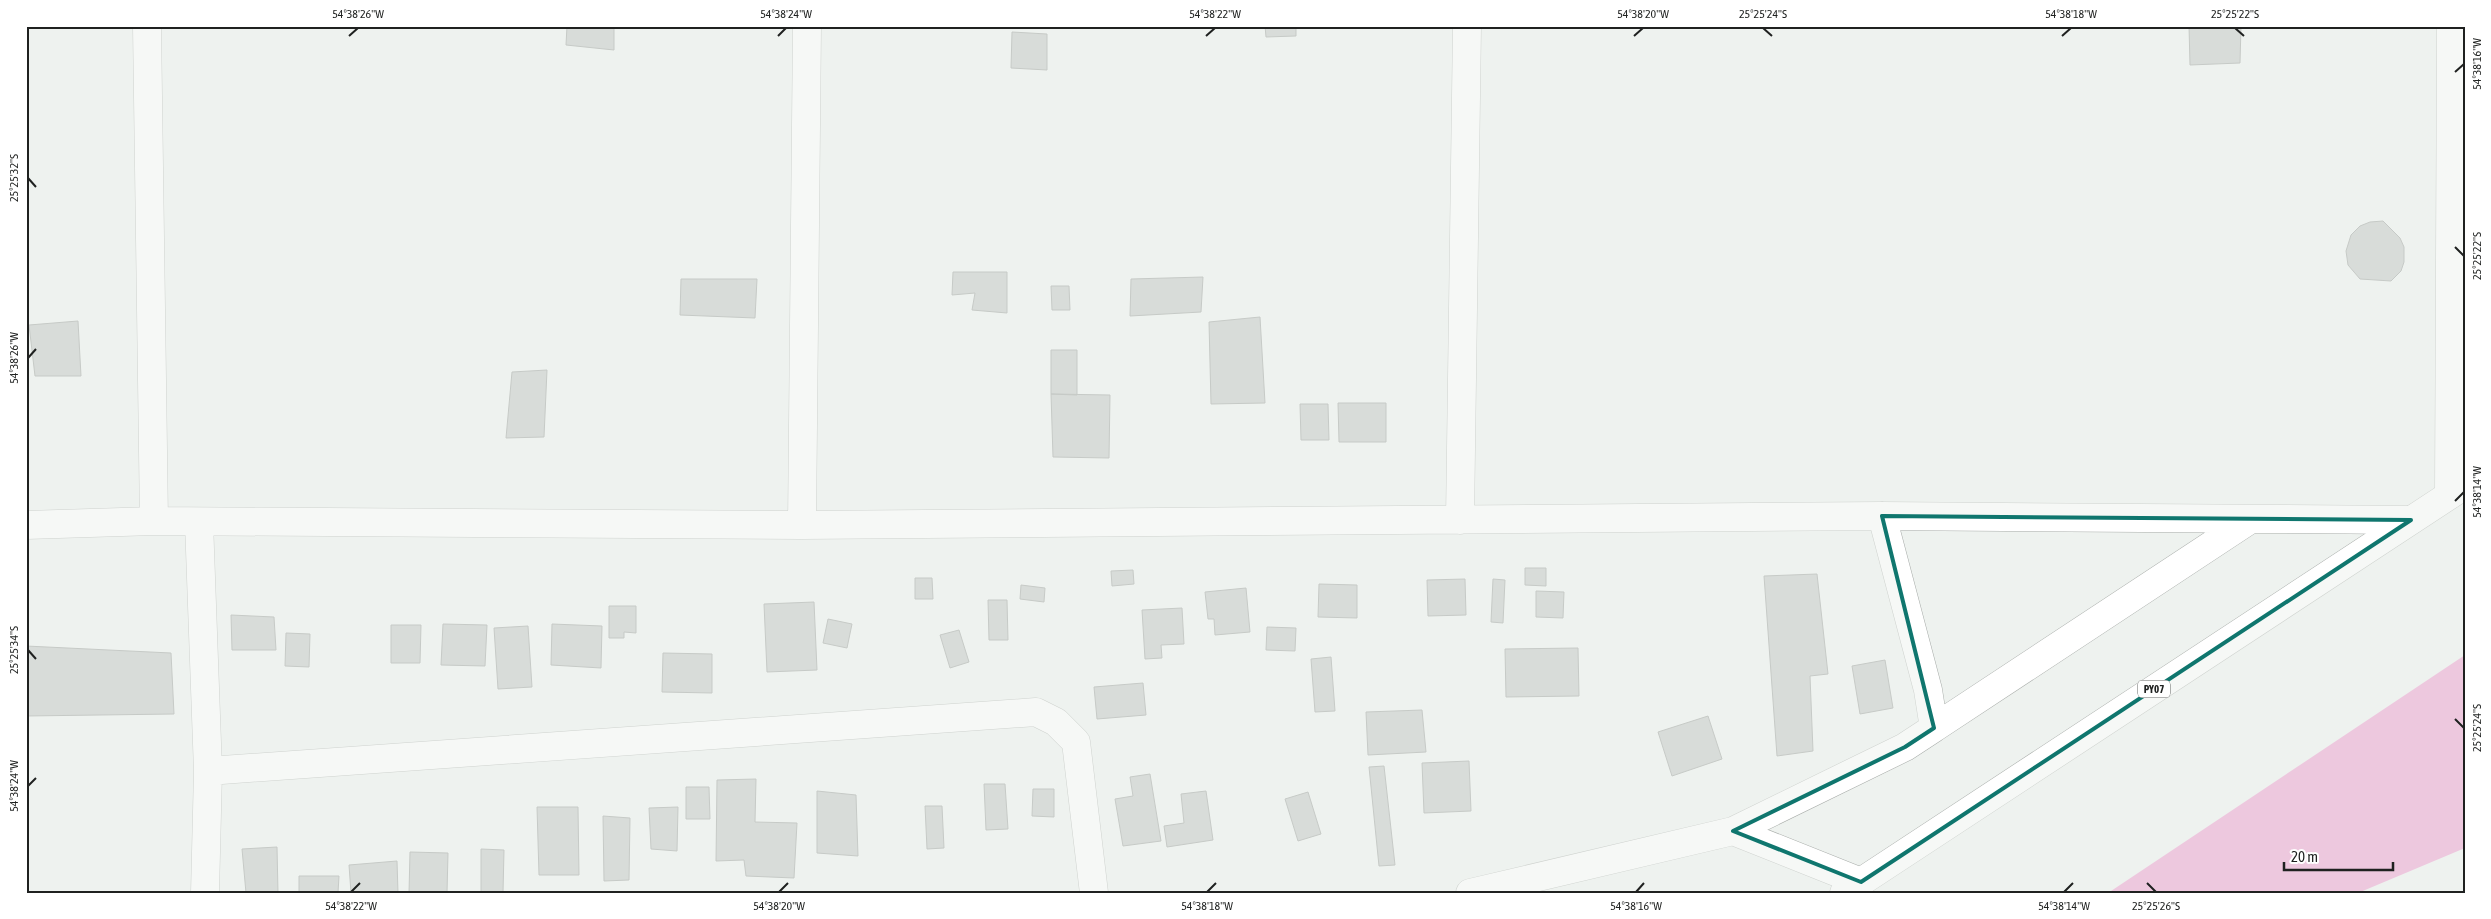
<svg xmlns="http://www.w3.org/2000/svg" width="2491" height="919" font-family="'Asap Condensed',sans-serif">
<style>
.forest{fill:#eb95cb}
.building{fill:#bcc0be;stroke:#969a97}
.lines{fill:none;stroke-linecap:round;stroke-linejoin:round}
.minor-casing{stroke:#a9adaa;stroke-width:29}
.highway-casing{stroke:#a9adaa;stroke-width:29}
.minor{stroke:#fff;stroke-width:28}
.highway{stroke:#fff;stroke-width:28}
.marked{fill:none;stroke:#0f766e;stroke-width:4;stroke-linejoin:round}
.ticks{fill:none;stroke:#1f2120;stroke-width:2}
.labels{text-anchor:middle;stroke-width:4;stroke-linejoin:round;paint-order:stroke}
.shield{fill:#fff;stroke:#626463;stroke-width:1}
.shield-label{font-size:11px;font-weight:bold;fill:#1f2120}
.neatline{fill:none;stroke:#1f2120;stroke-width:2}
.ticks-label{font-size:12px;text-anchor:middle;fill:#1f2120}
</style>
<rect width="100%" height="100%" fill="#eef2ef"/>
<!-- forest -->
<path class="forest" d="M2465 655V848L2358 893H2108Z"/>
<!-- building -->
<path class="building" d="M567 26H614V50L566 45Z
M1265 26H1296V36L1266 37Z
M2189 26H2241L2240 63 2190 65Z
M1012 32 1047 34V70L1011 68Z
M2383 221 2400 238 2404 247V262L2401 271 2391 281 2360 279 2348 265 2346 251 2351 235 2360 226 2370 222Z
M953 272H1007V313L972 310 975 293 952 295Z
M1203 277 1201 312 1130 316 1131 279Z
M681 279H757L755 318 680 315Z
M1051 286H1069L1070 310H1052Z
M1260 317 1265 403 1211 404 1209 322Z
M78 321 81 376H35L29 325Z
M1051 350H1077V395L1051 394Z
M547 370 544 437 506 438 512 372Z
M1051 394 1110 395 1109 458 1053 457Z
M1338 403H1386V442H1339Z
M1300 404H1328L1329 440H1301Z
M1525 568H1546V586L1525 585Z
M1133 570 1134 584 1112 586 1111 571Z
M1817 574 1828 674 1810 676 1813 751 1777 756 1764 576Z
M915 578H932L933 599H915Z
M1465 579 1466 615 1428 616 1427 580Z
M1493 579 1505 580 1503 623 1491 622Z
M1319 584 1357 585V618L1318 617Z
M1021 585 1045 588 1044 602 1020 599Z
M1246 588 1250 632 1215 635 1214 619H1208L1205 592Z
M1536 591 1564 592 1563 618 1536 617Z
M988 600H1007L1008 640H989Z
M814 602 817 670 767 672 764 604Z
M609 606H636V633L624 632V638H609Z
M1182 608 1184 644 1161 645 1162 658 1145 659 1142 610Z
M231 615 274 617 276 650H232Z
M828 619 852 624 847 648 823 643Z
M443 624 487 625 485 666 441 665Z
M552 624 602 626 601 668 551 665Z
M391 625H421L420 663H391Z
M528 626 532 687 498 689 494 628Z
M1267 627 1296 628 1295 651 1266 650Z
M959 630 969 662 950 668 940 635Z
M286 633 310 634 309 667 285 666Z
M26 646 171 653 174 714 26 716Z
M1578 648 1579 696 1506 697 1505 649Z
M663 653 712 654V693L662 692Z
M1331 657 1335 711 1315 712 1311 659Z
M1885 660 1893 708 1860 714 1852 666Z
M1143 683 1146 715 1097 719 1094 687Z
M1422 710 1426 752 1368 755 1366 712Z
M1708 716 1722 759 1672 776 1658 732Z
M1469 761 1471 811 1424 813 1422 763Z
M1384 766 1395 865 1379 866 1369 767Z
M1150 774 1161 841 1123 846 1115 799 1133 796 1130 777Z
M756 779 755 822 797 823 794 878 746 876 744 860 716 861 717 780Z
M984 784H1005L1008 829 986 830Z
M686 787H709L710 819H686Z
M1033 789H1054V817L1032 816Z
M817 791 856 795 858 856 817 853Z
M1206 791 1213 840 1167 847 1164 826 1184 823 1181 794Z
M1308 792 1321 834 1298 841 1285 799Z
M925 806H942L944 848 927 849Z
M537 807H578L579 875H539Z
M678 807 677 851 651 849 649 808Z
M603 816 630 818 629 880 604 881Z
M277 847 278 893H246L242 849Z
M481 849 504 850 503 893H481Z
M410 852 448 853 447 893H409Z
M397 861 398 893H351L349 865Z
M299 876H339L338 893H299Z"/>
<g class="lines">
<!-- minor casing -->
<g class="minor-casing">
<path id="minor" d="M147 26 154 521
M2449 495 2451 26
M1460 520 1467 26
M199 522 208 771 205 893
M26 525 154 521 802 525 1882 516 2411 520
M802 525 807 26
M1934 728 2251 519
M208 771 1036 712 1056 722 1076 742 1094 893
M1733 831 1905 747 1934 728 1928 690 1882 516
M1470 893 1733 831 1861 882"/>
</g>
<!-- highway casing -->
<g class="highway-casing">
<path id="highway" d="M1844 893 2465 485"/>
</g>
<!-- minor -->
<use href="#minor" class="minor"/>
<!-- highway -->
<use href="#highway" class="highway"/>
</g>
<!-- marked area -->
<path d="M0 0H2491V919H0ZM1882 516 2411 520 1861 882 1733 831 1905 747 1934 728Z" fill="#eef2ef" fill-opacity=".55" fill-rule="evenodd"/>
<path class="marked" d="M1882 516 2411 520 1861 882 1733 831 1905 747 1934 728Z"/>
<!-- ticks -->
<path class="ticks" d="M1763 28 1772 36M2235 28 2244 36M349 36 358 28M778 36 786 28M1206 36 1215 28M1634 36 1643 28M2062 36 2071 28M2455 72 2464 64M28 178 36 187M2455 247 2464 256M28 358 36 349M2455 501 2464 492M28 650 36 659M2455 719 2464 728M28 786 36 778M2147 883 2156 892M351 892 360 883M779 892 788 883M1207 892 1216 883M1636 892 1644 883M2064 892 2073 883"/>
<g class="labels">
<!-- shield labels -->
<rect class="shield" x="2138" y="680.5" width="32" height="17" rx="4"/>
<g class="shield-label">
<text x="2154" y="693">PY07</text>
</g>
</g>
<!-- border -->
<rect width="2491" height="919" fill="none" stroke="#ffffff" stroke-width="55"/>
<!-- scale -->
<path d="M2284 862v8h109v-8" fill="none" stroke="#1f2120" stroke-width="2.5"/>
<text x="2291" y="862" font-size="15" fill="#1f2120" stroke="#ffffff" stroke-width="4" paint-order="stroke">20 m</text>
<rect x="28" y="28" width="2436" height="864" class="neatline"/>
<g class="ticks-label">
<text x="358" y="18">54°38'26"W</text>
<text x="786" y="18">54°38'24"W</text>
<text x="1215" y="18">54°38'22"W</text>
<text x="1643" y="18">54°38'20"W</text>
<text x="1763" y="18">25°25'24"S</text>
<text x="2071" y="18">54°38'18"W</text>
<text x="2235" y="18">25°25'22"S</text>
<text transform="translate(2477 64) rotate(-90)" y="4">54°38'16"W</text>
<text transform="translate(14 178) rotate(-90)" y="4">25°25'32"S</text>
<text transform="translate(2477 256) rotate(-90)" y="4">25°25'22"S</text>
<text transform="translate(14 358) rotate(-90)" y="4">54°38'26"W</text>
<text transform="translate(2477 492) rotate(-90)" y="4">54°38'14"W</text>
<text transform="translate(14 650) rotate(-90)" y="4">25°25'34"S</text>
<text transform="translate(2477 728) rotate(-90)" y="4">25°25'24"S</text>
<text transform="translate(14 786) rotate(-90)" y="4">54°38'24"W</text>
<text x="351" y="910">54°38'22"W</text>
<text x="779" y="910">54°38'20"W</text>
<text x="1207" y="910">54°38'18"W</text>
<text x="1636" y="910">54°38'16"W</text>
<text x="2064" y="910">54°38'14"W</text>
<text x="2156" y="910">25°25'26"S</text>
</g>
</svg>
